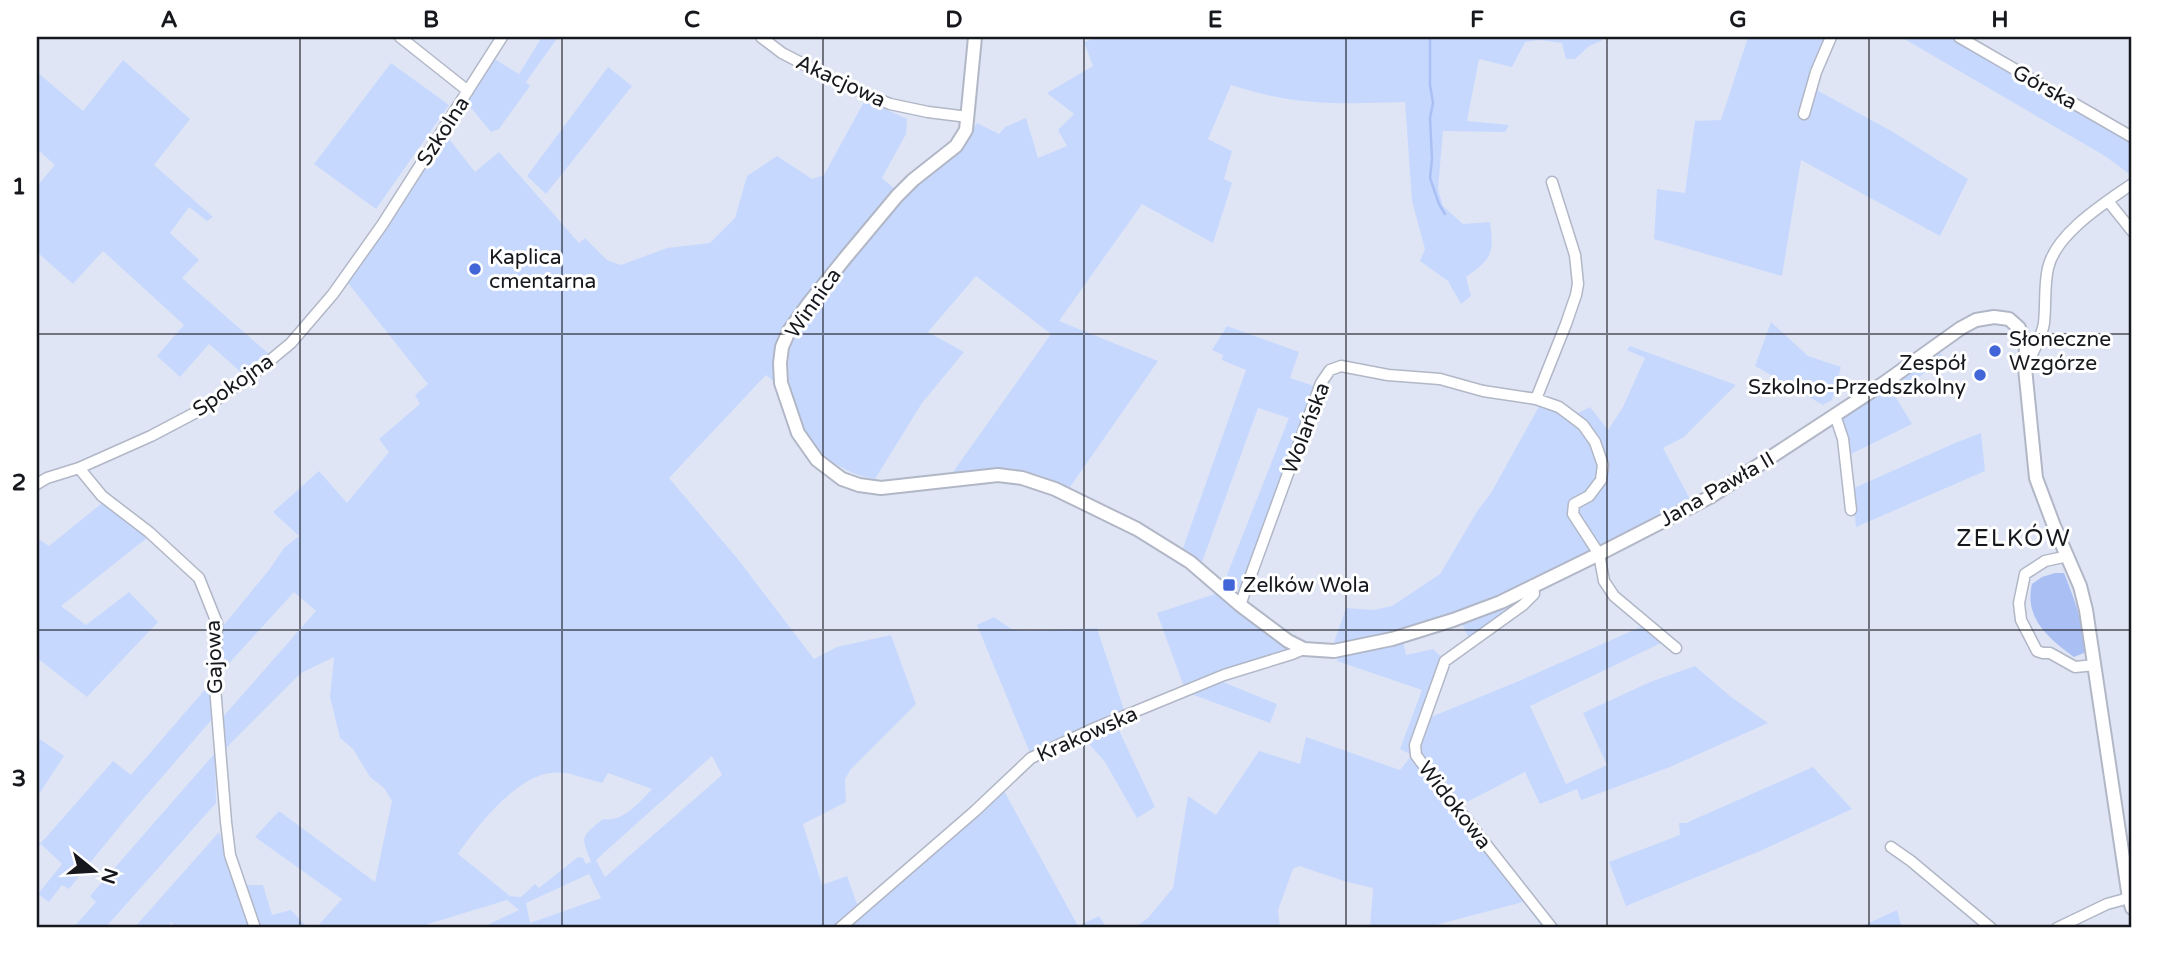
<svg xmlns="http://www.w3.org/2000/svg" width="2169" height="965" font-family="'Varela Round',sans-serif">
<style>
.green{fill:#c7d8fe;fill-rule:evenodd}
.water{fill:#aac0f5}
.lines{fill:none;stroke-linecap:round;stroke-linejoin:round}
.stream{stroke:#aac0f5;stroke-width:2.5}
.minor-casing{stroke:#b1b7c6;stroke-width:13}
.tertiary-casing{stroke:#b1b7c6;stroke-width:16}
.minor{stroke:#fff;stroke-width:10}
.tertiary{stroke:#fff;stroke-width:12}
.grid{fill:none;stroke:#16181d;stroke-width:2;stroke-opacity:0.55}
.poi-dot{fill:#4265d7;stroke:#fff;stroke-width:2.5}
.labels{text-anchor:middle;stroke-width:6;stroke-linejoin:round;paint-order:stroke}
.street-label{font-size:21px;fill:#16181d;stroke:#fff}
.poi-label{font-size:21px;fill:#16181d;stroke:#fff;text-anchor:start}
.quarter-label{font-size:24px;letter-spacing:2px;fill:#16181d;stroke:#fff}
.neatline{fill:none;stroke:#16181d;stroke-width:2.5}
.grid-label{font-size:23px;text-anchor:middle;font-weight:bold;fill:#16181d}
</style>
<rect width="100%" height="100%" fill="#dfe5f5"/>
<!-- green -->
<path class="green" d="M542 37H558L526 82 530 86 499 129 491 132 467 103 493 58 519 74Z
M1099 37H1604L1601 41 1589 46 1575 59H1566L1562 43 1539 40 1525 42 1512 67 1479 59 1467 121 1509 125 1505 132 1443 131 1438 189 1443 206 1463 224 1490 222C1494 253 1493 258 1466 277L1471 296 1461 304 1448 281 1420 261 1425 249 1412 201 1405 102C1341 104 1294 106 1231 85L1208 139 1232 151 1224 179 1232 183 1213 243 1142 204 1059 321 1158 361 1070 487 1036 474 997 468 953 472 1051 334 976 276 928 332 964 352 922 403 875 479C855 476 838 467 822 454 798 432 783 381 790 350 793 337 802 323 809 311L893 207 968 137 977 123 999 134 1005 127 1026 118 1038 158 1067 146 1058 130 1074 114 1047 93 1093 66 1084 42Z
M1748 37H1828L1811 79 1800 119H1806L1815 89 1893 132 1968 179 1940 236 1801 160 1782 276 1654 239 1657 189 1685 193 1695 121 1721 120Z
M1901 37H1953L2132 140V176L2105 156Z
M123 60 190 119 154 165 213 217 207 221 189 207 170 233 199 260 182 278 269 354 242 373 209 344 180 377 157 356 184 325 103 251 73 284 37 252V186L55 165 37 149V72L83 111Z
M391 63 449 105 376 209 314 164Z
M608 67 632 86 546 194 527 176Z
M865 100 907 119 906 134 882 178 896 190 886 205 822 277 789 319 777 347 776 383 766 375 669 478 737 558 814 659 837 647 891 635 916 704 851 769 845 779 846 802 803 824 822 885 847 876 858 907 843 923 831 928H481L519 910 507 900 415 928H316L342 899 255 837 279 811 375 882 392 801 384 788 370 777 353 749 340 738 330 697 334 657 301 673 225 749 222 718 316 611 294 592 222 671 223 626 269 570 284 548 299 536 273 512 319 471 347 503 389 452 379 439 420 404 415 395 428 384 348 283 446 135 475 172 499 152 579 243 585 238 607 260 621 265 667 248 710 243 735 218 747 176 777 156 812 179 824 175ZM712 756 722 775 605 877 596 860ZM567 773 602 783 608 773 652 789C640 802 622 823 603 819 580 838 581 835 591 862L586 864 583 858 578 857 539 888 535 884 521 897 510 896 458 854C476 827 512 782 545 774 552 772 560 773 567 773ZM589 874 601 898 530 923 526 903Z
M1771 322 1808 356 1841 367 1832 400 1823 405 1755 366Z
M1227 326 1299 352 1290 378 1317 387 1244 582 1238 589 1236 586 1238 583 1227 575 1289 418 1258 408 1202 562 1183 548 1246 370 1222 360 1223 355 1212 350Z
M1630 346 1736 385 1684 437 1663 448 1691 501 1491 602 1426 623 1368 639 1333 645 1346 608 1373 610 1392 606 1440 574 1478 510 1491 493 1542 401 1572 416 1590 407 1608 430 1623 407 1645 358 1627 350Z
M1940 352 1943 358 1895 396 1912 424 1847 456 1840 419Z
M1981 433 1985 471 1856 527 1852 489 1955 443Z
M102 503 147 538 61 606 86 625 129 592 158 622 87 697 37 658V538L49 546Z
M1221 592C1244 615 1264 631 1292 647L1289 650 1228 668 1184 687 1157 613Z
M1532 593 1470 640 1461 622Z
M994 617 1011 629 1025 631 1097 628 1124 710 1030 753 977 625Z
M1643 626 1663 642 1530 706 1566 784 1607 765 1583 713 1650 682 1695 666 1731 697 1768 723 1670 767 1581 800 1577 789 1540 804 1525 772 1459 806 1421 760 1417 747 1426 719 1519 681Z
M1403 641 1406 655 1433 649 1444 659 1413 747 1548 928H1543L1523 902 1424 928H1370L1373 888 1347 882 1299 866 1293 869 1278 910 1280 927 1290 928H1134L1148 918 1173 888 1188 796 1216 815 1259 751 1300 764 1306 737 1400 770 1412 755 1400 749 1422 690 1337 661V655Z
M214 679V717L124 821 69 889 62 885 49 902 38 894 62 864 41 844 37 849V841L41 843 113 761 131 775Z
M1223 682 1277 704 1270 723 1191 694Z
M1115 722 1155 807 1137 818 1105 762 1082 736Z
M37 737 64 756 37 797Z
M215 753 216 803 105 928H73L96 902 90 896Z
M1813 767 1852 809 1760 851 1626 906 1609 862 1680 835 1679 823H1686Z
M1003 789 1078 926 1099 916 1107 928H844Z
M219 832 252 928H174L172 922 166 928H134Z
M246 885H263L272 915 291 910 308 928H261Z
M1897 910 1902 928H1858Z"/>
<!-- water -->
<path class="water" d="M2055 573H2064C2074 599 2085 624 2084 653L2074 657C2048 638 2024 618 2032 584L2042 577Z"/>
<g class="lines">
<!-- stream -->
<path class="stream" d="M1430 37V85L1433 103 1430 118 1432 159 1430 178 1439 204 1445 214"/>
<!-- minor casing -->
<g class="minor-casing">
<path id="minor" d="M400 37 468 91
M761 37 782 53 836 81 890 104 928 112 968 117
M1959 37 2132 137
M1804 114 1816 72 1831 37
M2108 201 2132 231
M2028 363C2033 351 2042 337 2044 323 2046 305 2044 285 2048 268 2056 233 2105 203 2132 184
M1536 399 1566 324 1576 295 1578 284 1575 255 1552 182
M1835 415 1843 439 1851 510
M79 468 102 496 149 532 199 578 217 623 215 687 226 822 230 855 255 928
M37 484 47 478 79 468 151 436 206 407 255 373 291 343 333 294 382 225 502 37
M2068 556 2045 561 2025 574 2019 603 2021 620 2037 651 2043 653H2050L2075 667 2095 665
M1533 585 1534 594 1523 605 1445 661 1415 745 1416 755 1421 762 1552 928
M1240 605 1321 383 1330 370 1341 366 1388 375 1440 379 1483 391 1536 399 1559 407 1583 425 1595 442 1603 465 1601 480 1589 496 1574 504 1573 514 1599 554 1604 581 1614 596 1676 648
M1891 847 1911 861 1991 928
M840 928 975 811 1031 758 1095 728 1224 675 1292 654 1304 649
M2057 928 2107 904 2129 898"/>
</g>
<!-- tertiary casing -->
<g class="tertiary-casing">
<path id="tertiary" d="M975 37 966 130 956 146 913 180 897 196 846 257 809 303 789 331 782 347 780 363 781 383 798 433 817 460 842 479 859 485 881 488 998 475 1022 478 1055 489 1137 529 1190 562 1240 605 1288 641 1304 649 1334 651 1392 639 1453 620 1501 602 1599 554 1710 497 1884 383 1961 328 1976 320 1994 317 2009 319 2019 328 2026 347 2025 368 2036 478 2054 526 2080 586 2086 610 2129 898 2132 908"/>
</g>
<!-- minor -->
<use href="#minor" class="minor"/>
<!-- tertiary -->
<use href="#tertiary" class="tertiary"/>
</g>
<!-- grid -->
<path class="grid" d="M300 37V928M562 37V928M823 37V928M1084 37V928M1346 37V928M1607 37V928M1869 37V928M37 334H2132M37 630H2132"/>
<!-- markers -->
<g class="poi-dot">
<circle cx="475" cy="269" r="7"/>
<circle cx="1995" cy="351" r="7"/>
<circle cx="1980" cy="375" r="7"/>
<rect x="1222" y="578" width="14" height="14" rx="3.5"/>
</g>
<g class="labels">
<!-- street labels -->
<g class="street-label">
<text transform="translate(841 81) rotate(25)" y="7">Akacjowa</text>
<text transform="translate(2045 87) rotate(29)" y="7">Górska</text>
<text transform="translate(443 131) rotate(-57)" y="7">Szkolna</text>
<text transform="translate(813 303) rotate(-55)" y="7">Winnica</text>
<text transform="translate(233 385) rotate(-35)" y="7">Spokojna</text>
<text transform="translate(1306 428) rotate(-69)" y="7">Wolańska</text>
<text transform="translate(1717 489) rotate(-30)" y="7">Jana Pawła II</text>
<text transform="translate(214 657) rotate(-92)" y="7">Gajowa</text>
<text transform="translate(1087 734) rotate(-24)" y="7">Krakowska</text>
<text transform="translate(1455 805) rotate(52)" y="7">Widokowa</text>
</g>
<!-- poi labels -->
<g class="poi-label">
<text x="489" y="264">Kaplica<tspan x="489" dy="24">cmentarna</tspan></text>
<text x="2009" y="346">Słoneczne<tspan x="2009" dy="24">Wzgórze</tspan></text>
<text x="1966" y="370" text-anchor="end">Zespół<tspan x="1966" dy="24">Szkolno-Przedszkolny</tspan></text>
<text x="1243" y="592">Zelków Wola</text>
</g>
<!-- quarter labels -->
<g class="quarter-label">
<text x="2014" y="546">ZELKÓW</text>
</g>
</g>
<!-- border -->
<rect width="2169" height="965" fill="none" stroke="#ffffff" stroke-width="77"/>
<!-- north arrow -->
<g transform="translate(94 871) rotate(108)" stroke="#ffffff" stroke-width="5" paint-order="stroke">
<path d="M0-5L12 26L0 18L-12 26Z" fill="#16181d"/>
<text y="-10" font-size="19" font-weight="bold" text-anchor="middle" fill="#16181d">N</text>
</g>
<rect x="38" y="38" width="2092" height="888" class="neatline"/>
<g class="grid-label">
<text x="169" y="27">A</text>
<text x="431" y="27">B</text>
<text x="692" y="27">C</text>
<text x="954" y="27">D</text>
<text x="1215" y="27">E</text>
<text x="1477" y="27">F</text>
<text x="1738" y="27">G</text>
<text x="2000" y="27">H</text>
<text x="19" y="194">1</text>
<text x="19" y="490">2</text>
<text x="19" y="786">3</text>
</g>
</svg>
